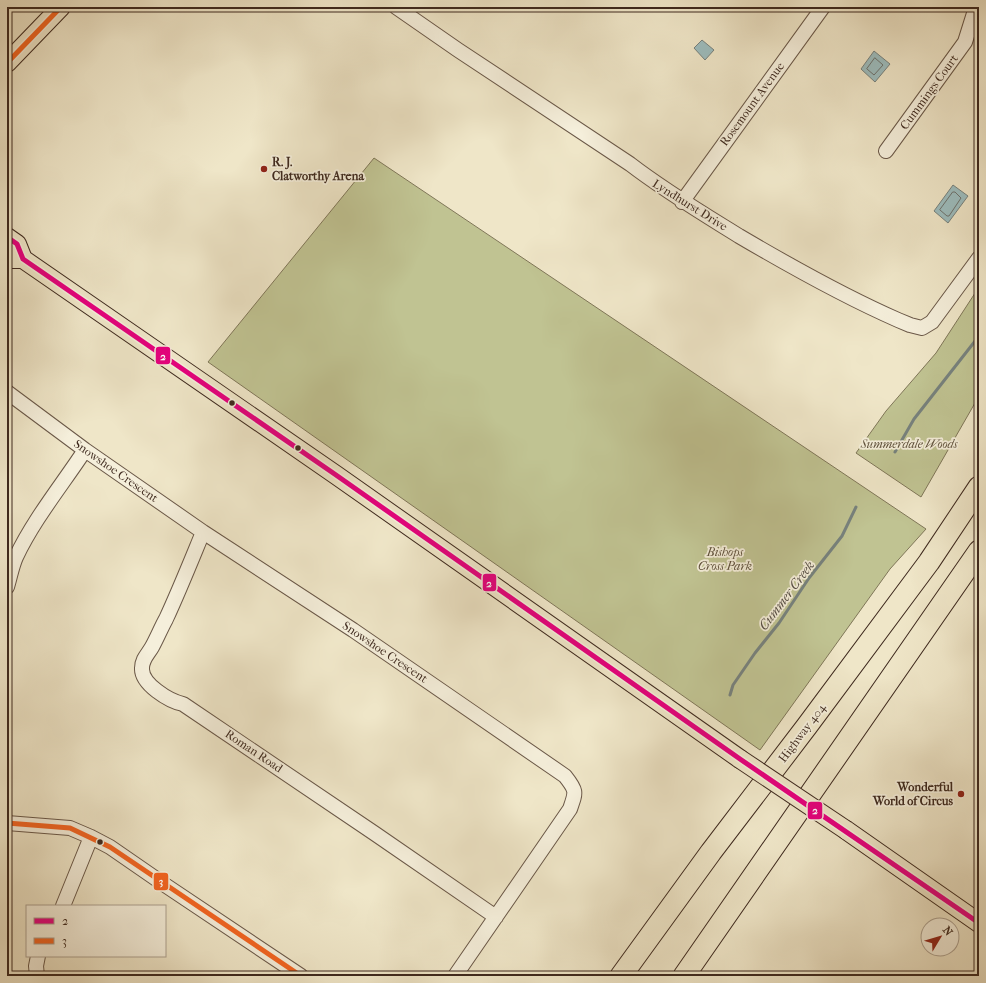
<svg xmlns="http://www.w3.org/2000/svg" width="986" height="983" font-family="'IM FELL French Canon',serif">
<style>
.green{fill:#c0c392;stroke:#7f7658}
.water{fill:#9dbdbe;stroke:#77827e}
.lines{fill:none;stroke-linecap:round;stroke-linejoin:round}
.shore{stroke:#6e736e;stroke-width:1}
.stream{stroke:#77827e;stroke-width:3}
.minor-casing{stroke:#6a5848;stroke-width:16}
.major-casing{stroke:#3e291e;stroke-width:20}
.highway-casing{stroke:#3e291e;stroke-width:23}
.minor{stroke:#f5efdb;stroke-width:14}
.major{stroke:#efe6c8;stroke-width:18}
.highway{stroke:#efe6c8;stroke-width:21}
.major-bridge-casing{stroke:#3e291e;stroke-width:20;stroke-linecap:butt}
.major-bridge{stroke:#efe6c8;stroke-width:18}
.bus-1-casing{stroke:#f5efdb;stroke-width:8}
.bus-2-casing{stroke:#f5efdb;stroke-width:8}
.bus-1{stroke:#e5007d;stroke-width:5}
.bus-2{stroke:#f26522;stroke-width:5}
.poi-dot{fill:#8f2418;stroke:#f5efdb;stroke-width:1.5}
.bus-dot{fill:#3e291e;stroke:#f5efdb;stroke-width:1.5}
.labels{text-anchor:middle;stroke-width:3.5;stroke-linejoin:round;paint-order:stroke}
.street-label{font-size:12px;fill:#3e291e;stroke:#f5efdb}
.poi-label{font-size:12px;font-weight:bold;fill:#3e291e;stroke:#f5efdb;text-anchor:start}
.park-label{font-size:12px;font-style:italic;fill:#5e503b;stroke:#f5efdb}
.water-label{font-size:13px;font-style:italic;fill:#564e46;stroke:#f5efdb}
.line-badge{stroke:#f5efdb;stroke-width:1.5}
.badge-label{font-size:11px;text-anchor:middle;font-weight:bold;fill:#fff}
</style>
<rect width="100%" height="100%" fill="#efe6c8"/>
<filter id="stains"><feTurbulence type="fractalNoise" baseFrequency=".005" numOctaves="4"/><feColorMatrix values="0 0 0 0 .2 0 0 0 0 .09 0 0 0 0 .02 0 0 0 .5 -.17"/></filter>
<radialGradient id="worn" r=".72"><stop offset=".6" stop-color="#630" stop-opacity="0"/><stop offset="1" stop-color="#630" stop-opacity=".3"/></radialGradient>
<!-- green -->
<path class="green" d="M374 158 926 529 890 569 760 750 208 362Z
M979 287V396L921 497 856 453 886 411 936 353Z"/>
<!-- water -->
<path class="water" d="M702 40 714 50 705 60 694 48Z
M874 51 890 64 875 82 861 69Z
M953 185 968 196 948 223 934 211Z"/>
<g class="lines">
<!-- shore -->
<path class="shore" d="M875 58 883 65 874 75 867 69Z
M953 192H955L961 198 949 216H947L940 210Z"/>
<!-- stream -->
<path class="stream" d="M895 452 914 419 979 336
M730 695 733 685 755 653 779 623 809 578 842 536 856 507"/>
<!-- minor casing -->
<g class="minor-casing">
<path id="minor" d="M396 7 458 50 630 164C665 191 702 213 739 236 790 266 843 296 898 320L910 325 922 328 932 322 979 258
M886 151 965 42 976 7
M682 202 823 7
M7 392 85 450 203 532 353 630 565 776C577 791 576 792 570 809L455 976
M203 532C191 561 179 591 166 619 161 628 157 638 152 647 148 654 142 659 142 668 141 684 169 701 183 704L374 833 496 917
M7 587C10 577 12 566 16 557 34 519 62 485 85 450
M7 823 70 828 91 837 110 847 165 885 301 976
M63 906 91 837
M37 976 36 966 38 956"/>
</g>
<!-- major casing -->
<g class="major-casing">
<path id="major" d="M7 63 61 7
M7 237 17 244 23 259
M7 259H23L336 475 740 759
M846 830 979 923"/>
</g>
<!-- highway casing -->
<g class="highway-casing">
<path id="highway" d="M621 976 711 852 807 726 929 562 979 487
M684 976 979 551"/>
</g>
<!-- minor -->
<use href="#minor" class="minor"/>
<!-- major -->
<use href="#major" class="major"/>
<!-- highway -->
<use href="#highway" class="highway"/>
<!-- major-bridge casing -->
<g class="major-bridge-casing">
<path id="major-bridge" d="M740 759 846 830"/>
</g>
<!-- major-bridge -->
<use href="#major-bridge" class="major-bridge"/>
<!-- bus-1 casing -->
<g class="bus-1-casing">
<path id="bus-1" d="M7 237 17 244 23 259 336 475 740 759 979 923"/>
</g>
<!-- bus-2 casing -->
<g class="bus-2-casing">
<path id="bus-2" d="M7 63 61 7
M7 823 70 828 110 847 301 976"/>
</g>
<!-- bus-1 -->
<use href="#bus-1" class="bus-1"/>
<!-- bus-2 -->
<use href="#bus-2" class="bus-2"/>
</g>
<!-- markers -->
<g class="poi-dot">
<circle cx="264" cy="169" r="4"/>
<circle cx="961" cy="794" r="4"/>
</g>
<g class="bus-dot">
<circle cx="232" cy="403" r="3.5"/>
<circle cx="298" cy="448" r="3.5"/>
<circle cx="100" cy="842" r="3.5"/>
</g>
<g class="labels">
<!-- street labels -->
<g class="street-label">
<text transform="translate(929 92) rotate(-54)" y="4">Cummings Court</text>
<text transform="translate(752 104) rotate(-54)" y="4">Rosemount Avenue</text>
<text transform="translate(690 205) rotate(32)" y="4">Lyndhurst Drive</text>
<text transform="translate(116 471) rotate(35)" y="4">Snowshoe Crescent</text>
<text transform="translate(385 652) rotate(34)" y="4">Snowshoe Crescent</text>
<text transform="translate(802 733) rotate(-53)" y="4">Highway 404</text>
<text transform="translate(254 751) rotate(34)" y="4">Roman Road</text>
</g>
<!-- poi labels -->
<g class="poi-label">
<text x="272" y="166">R. J.<tspan x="272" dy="14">Clatworthy Arena</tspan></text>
<text x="953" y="791" text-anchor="end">Wonderful<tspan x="953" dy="14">World of Circus</tspan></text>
</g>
<!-- park labels -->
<g class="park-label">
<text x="909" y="448">Summerdale Woods</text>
<text x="725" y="556">Bishops<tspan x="725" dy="14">Cross Park</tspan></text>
</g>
<!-- water labels -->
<g class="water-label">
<text transform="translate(786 595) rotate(-53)" y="5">Cummer Creek</text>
</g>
</g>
<g class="line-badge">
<rect x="155" y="346" width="16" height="19" rx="4" fill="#e5007d"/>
<rect x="482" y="573" width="15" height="19" rx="4" fill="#e5007d"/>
<rect x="807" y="801" width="16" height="19" rx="4" fill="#e5007d"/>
<rect x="153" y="872" width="16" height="19" rx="4" fill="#f26522"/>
</g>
<g class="badge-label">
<text x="163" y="360">2</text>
<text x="489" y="587">2</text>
<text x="815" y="814">2</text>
<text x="161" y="885">3</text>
</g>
<!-- margin -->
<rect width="986" height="983" fill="none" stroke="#efe6c8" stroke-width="24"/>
<rect x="8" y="8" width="970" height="967" fill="none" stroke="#3e291e" stroke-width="2"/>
<rect x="12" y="12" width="962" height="959" fill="none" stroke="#3e291e"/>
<!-- legend -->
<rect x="26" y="905" width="140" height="52" fill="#f5efdb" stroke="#aca08f"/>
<rect x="34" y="918" width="20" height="6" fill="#e5007d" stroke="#aca08f"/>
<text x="62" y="925" font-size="12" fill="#3e291e">2</text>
<rect x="34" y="938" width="20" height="6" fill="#f26522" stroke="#aca08f"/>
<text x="62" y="945" font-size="12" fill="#3e291e">3</text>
<!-- north arrow -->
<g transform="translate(940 937) rotate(52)"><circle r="19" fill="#f5efdb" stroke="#aca08f"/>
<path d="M0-3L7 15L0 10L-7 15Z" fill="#8f2418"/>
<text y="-6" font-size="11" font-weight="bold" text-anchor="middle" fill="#3e291e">N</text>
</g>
<rect width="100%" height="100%" filter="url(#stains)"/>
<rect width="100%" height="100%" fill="url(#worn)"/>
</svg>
